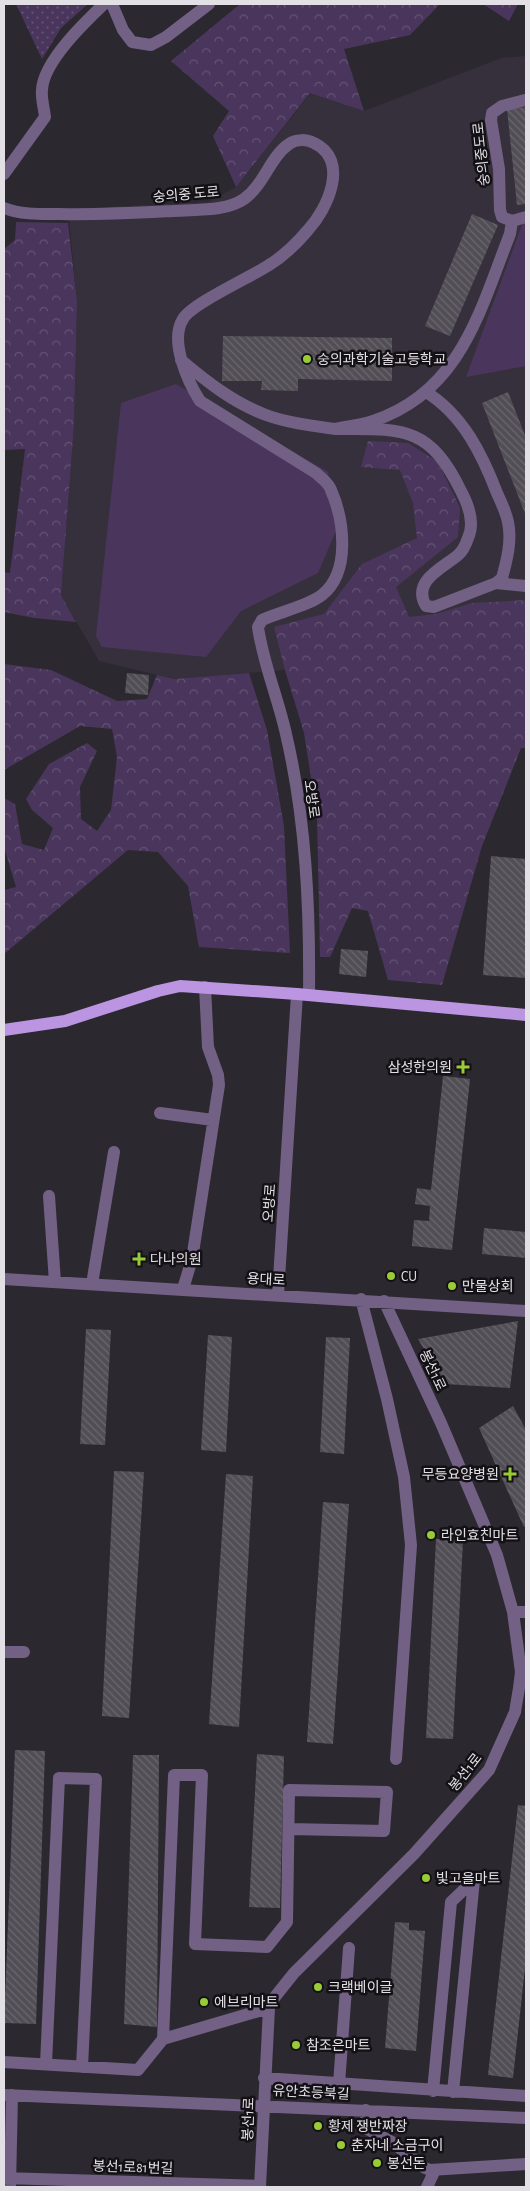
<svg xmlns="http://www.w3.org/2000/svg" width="530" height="2191" font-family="'Alegreya Sans','Noto Sans KR',sans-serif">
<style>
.built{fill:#36303c}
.forest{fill:url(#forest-crowns)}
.park{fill:url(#park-dots)}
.pitch{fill:#4a365d}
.building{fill:url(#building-back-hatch)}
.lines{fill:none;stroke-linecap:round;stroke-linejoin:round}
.minor{stroke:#726085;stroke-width:12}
.major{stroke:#bb95e1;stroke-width:12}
.poi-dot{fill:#99cb36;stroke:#131115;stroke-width:2}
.labels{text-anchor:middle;stroke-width:5;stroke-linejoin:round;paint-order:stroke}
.street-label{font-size:14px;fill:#e3e0e5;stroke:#131115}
.poi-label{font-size:14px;fill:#e3e0e5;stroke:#131115;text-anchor:start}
</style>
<defs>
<pattern id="forest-crowns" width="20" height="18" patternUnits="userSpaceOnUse" patternTransform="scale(1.25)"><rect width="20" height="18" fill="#4a365d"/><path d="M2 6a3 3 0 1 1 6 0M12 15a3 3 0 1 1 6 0" fill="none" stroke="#645374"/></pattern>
<pattern id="park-dots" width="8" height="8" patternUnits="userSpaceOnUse" patternTransform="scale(1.25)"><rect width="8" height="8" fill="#4a365d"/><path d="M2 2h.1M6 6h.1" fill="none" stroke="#645374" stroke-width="1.8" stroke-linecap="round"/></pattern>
<pattern id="building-back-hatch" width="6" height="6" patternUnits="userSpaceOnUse" patternTransform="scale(1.25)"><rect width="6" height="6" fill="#524e56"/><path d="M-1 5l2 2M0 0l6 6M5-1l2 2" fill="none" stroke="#6b676e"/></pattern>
</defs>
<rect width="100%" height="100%" fill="#2b282f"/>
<!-- built -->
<path class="built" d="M526 56V683L285 670 174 679 99 661 61 595 74 425 77 301 68 209 208 202 236 187 311 93 364 111 501 58Z"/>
<!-- forest -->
<path class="forest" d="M240 4H440L410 35 344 49 364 111 310 93 236 187 213 136 229 111 171 61Z
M483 4H518L509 21Z
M16 222 68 223 77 301 74 425 61 595 76 622 34 618 4 612V572L10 573 25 449 4 450V249L15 240Z
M368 441 408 443 438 462 460 508 458 537 396 587 409 617 436 614 472 603 526 600V748H521L482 846 442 985 388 980 368 911 352 908 330 957H320L317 815 304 733 285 670 274 627 324 614 362 564 417 538 413 503 400 470 361 467Z
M4 664 51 670 117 701 147 699 157 675 174 679 249 673 267 730 284 826 290 953 199 947 188 886 158 852 128 850 4 954V890L16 887 4 847V798L15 804 22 844 44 850 53 828 32 810 26 799 49 764 87 743 97 751 80 787 81 819 97 831 111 810 117 757 112 729 80 726 4 770Z"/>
<!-- park -->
<path class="park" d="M16 4H88L61 28 42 59Z"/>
<!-- pitch -->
<path class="pitch" d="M526 214V366L466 377Z
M176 384 328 472 336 531 318 573 241 611 206 657 102 647 96 636 121 403Z"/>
<!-- building -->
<path class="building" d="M526 107V204L517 205 507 109Z
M472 214 498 225 450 336 425 326Z
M223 336 392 338V381L298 379V391L261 390 262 381H222Z
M508 392 526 438V516L482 403Z
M127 673 149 675 148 695 125 693Z
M491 856 526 859V978L483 975Z
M341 949 368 951 366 977 339 974Z
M443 1076 470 1079 452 1250 412 1246 414 1220 429 1221 430 1206 415 1204 417 1188 431 1190Z
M484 1228 526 1232V1258L482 1254Z
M518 1321 510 1388 445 1384 418 1339Z
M86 1329 111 1330 105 1445 80 1444Z
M208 1335 232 1337 226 1452 201 1450Z
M326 1337 350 1338 344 1454 320 1452Z
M513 1406 526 1430V1526L524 1527 479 1428Z
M114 1471 144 1472 129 1718 102 1716Z
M226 1474 253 1476 239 1727 209 1724Z
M323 1502 349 1504 333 1744 307 1742Z
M436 1539 463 1540 453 1739 426 1738Z
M15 1750 45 1751 36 2024 4 2023Z
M257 1754 284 1756 280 1908 249 1907Z
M133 1755H159L157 2027 124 2024Z
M518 1805 526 1806V1959L513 2078 488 2075Z
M395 1922 409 1923V1930L425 1931 416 2051 385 2048Z"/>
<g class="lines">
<!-- minor -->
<path class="minor" d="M112 4 123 30 132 42 151 45 166 37 209 4
M4 174 45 117C44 108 41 98 42 90 43 62 85 22 104 4
M4 208C22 215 41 214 60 214 99 215 134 213 173 211 196 209 225 212 244 199 264 185 270 157 289 144 296 139 306 139 314 143 350 160 328 208 308 230 297 243 284 256 269 265 251 277 191 304 183 319 169 341 188 382 200 401L316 473C321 478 329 483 331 490 344 520 351 572 322 595 308 606 279 612 262 620L258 627C263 663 278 698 286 734 306 819 310 908 309 995
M512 221 526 217
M181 360C207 382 234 403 266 415 288 423 313 426 335 429
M426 392C463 415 482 454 497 493 501 502 506 512 508 522 512 540 507 560 502 578L496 583 434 607 426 606C411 581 443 568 458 555 463 551 466 544 468 538 475 523 468 504 461 491 429 425 402 429 335 429 348 426 361 425 373 421 461 392 480 310 510 234L512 221 502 217 500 210 499 169 491 120 492 113 502 106 525 100
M496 583 526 586
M160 1113 213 1120
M49 1196 55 1282
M4 1279 526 1311
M92 1284 114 1152
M183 1289 192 1259 219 1085 218 1075 208 1047 205 987
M278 1295 297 994
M361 1299 387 1399 404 1477 411 1545 396 1759
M513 1612H526
M4 1652H24
M269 2008 163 2039 174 1775H202L195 1944 267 1947 287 1922 289 1790 387 1792 384 1831 289 1829
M4 2062 138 2070 163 2039
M46 2064 59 1778 96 1779 82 2067
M264 2078 526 2096
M339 2084 349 1948
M433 2091 451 1902 474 1880 453 2092
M4 2095 526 2118
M366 2110 367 2129 392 2142 425 2168 430 2170 526 2164
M4 2178 260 2186
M10 2187 12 2095
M260 2187 269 2008 274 1998 294 1973 414 1854 489 1770 515 1712 519 1688 521 1672 513 1612 497 1555 441 1423 384 1301
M427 2187 435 2170"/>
<!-- major -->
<path class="major" d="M4 1030 65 1021 158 991 180 986 297 994 526 1015"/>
</g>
<!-- markers -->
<g class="poi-dot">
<circle cx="307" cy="359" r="5"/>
<path d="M460.5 1059.5h5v5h5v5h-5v5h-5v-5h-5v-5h5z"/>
<path d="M136.5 1251.5h5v5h5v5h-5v5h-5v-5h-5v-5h5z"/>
<circle cx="391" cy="1276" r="5"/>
<circle cx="452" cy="1286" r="5"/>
<path d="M507.5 1466.5h5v5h5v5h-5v5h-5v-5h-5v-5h5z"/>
<circle cx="431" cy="1535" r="5"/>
<circle cx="426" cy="1878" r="5"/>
<circle cx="318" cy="1987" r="5"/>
<circle cx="204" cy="2002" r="5"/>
<circle cx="296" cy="2045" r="5"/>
<circle cx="318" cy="2126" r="5"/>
<circle cx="341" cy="2145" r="5"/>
<circle cx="377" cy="2163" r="5"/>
</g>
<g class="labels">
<!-- street labels -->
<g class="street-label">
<text transform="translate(481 154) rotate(-96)" y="5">숭의중도로</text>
<text transform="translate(186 194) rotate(-5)" y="5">숭의중 도로</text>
<text transform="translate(312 799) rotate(82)" y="5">오방로</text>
<text transform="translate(269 1203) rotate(-86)" y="5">오방로</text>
<text transform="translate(266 1279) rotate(3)" y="5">용대로</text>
<text transform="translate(433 1370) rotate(65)" y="5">봉선1로</text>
<text transform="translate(465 1772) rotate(-52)" y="5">봉선1로</text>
<text transform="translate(311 2092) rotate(3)" y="5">유안초등북길</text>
<text transform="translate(248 2119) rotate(-88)" y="5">봉선1로</text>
<text transform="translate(133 2167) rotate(2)" y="5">봉선1로81번길</text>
</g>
<!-- poi labels -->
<g class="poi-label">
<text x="317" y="364">숭의과학기술고등학교</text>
<text x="452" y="1072" text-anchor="end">삼성한의원</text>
<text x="150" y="1264">다나의원</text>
<text x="401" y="1281">CU</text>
<text x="462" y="1291">만물상회</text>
<text x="499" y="1479" text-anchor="end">무등요양병원</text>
<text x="441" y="1540">라인효친마트</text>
<text x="436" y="1883">빛고을마트</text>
<text x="328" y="1992">크랙베이글</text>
<text x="214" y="2007">에브리마트</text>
<text x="306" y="2050">참조은마트</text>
<text x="328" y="2131">황제 쟁반짜장</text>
<text x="351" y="2150">춘자네 소금구이</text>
<text x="387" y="2168">봉선돈</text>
</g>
</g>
<!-- border -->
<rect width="530" height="2191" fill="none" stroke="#e3e0e5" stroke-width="10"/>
</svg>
